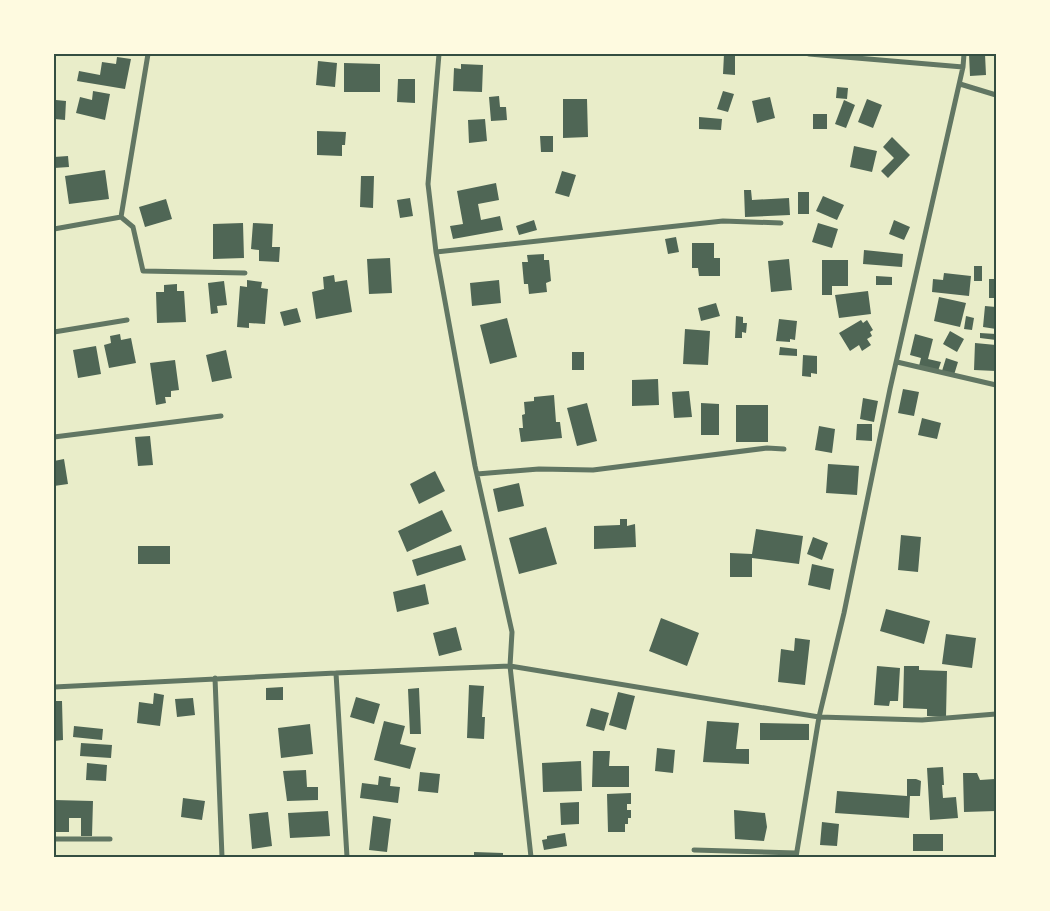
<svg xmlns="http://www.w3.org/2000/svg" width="1050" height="911" font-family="'Asap Condensed',sans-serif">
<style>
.building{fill:#4f6655}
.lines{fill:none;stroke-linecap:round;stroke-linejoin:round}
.minor{stroke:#617663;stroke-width:5}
.neatline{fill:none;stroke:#344e41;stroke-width:2}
</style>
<rect width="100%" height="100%" fill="#e9edc9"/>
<!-- building -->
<path class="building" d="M724 54 735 55V75L723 74Z
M969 54H985L986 75 970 76Z
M117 57 131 59 125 89 77 81 79 71 100 75 102 62 116 64Z
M318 61 337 63 335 87 316 85Z
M344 63 380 64V92H344Z
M461 64 483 65 482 92 453 91 454 68 461 69Z
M398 79H415V103L397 102Z
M837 87 848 88 847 99 836 98Z
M93 91 110 94 105 120 76 113 80 97 92 100Z
M723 91 734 94 728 112 717 109Z
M499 96 500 107H506L507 120 491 121 489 97Z
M770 97 775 118 757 123 752 101Z
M563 99H587L588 137 563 138Z
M867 99 882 105 873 128 858 122Z
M56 100 66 101 65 120 55 119Z
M844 100 855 105 846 128 835 124Z
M813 114H827V129H813Z
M699 117 722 119 721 130 699 129Z
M485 119 487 141 469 143 468 120Z
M317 131 346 132 345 145H342V156L317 155Z
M540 136H553V152H541Z
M892 137 910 155 888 178 881 171 894 158 883 147Z
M854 146 877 151 872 172 850 167Z
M68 156 69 167 54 168V157Z
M105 170 109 199 69 204 65 176Z
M562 171 576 175 569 197 555 193Z
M361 176H374L373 208 360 207Z
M496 183 499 200 478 204 481 220 500 216 503 230 453 239 450 226 463 224 457 191Z
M744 190H751L752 200 789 198 790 215 745 217Z
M798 192H809V214H798Z
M823 196 844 205 837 220 816 211Z
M410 198 413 216 400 218 397 200Z
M166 199 172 219 145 227 139 207Z
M534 220 537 230 519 235 516 226Z
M894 220 910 227 904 240 889 234Z
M243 223 244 258 213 259V224Z
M253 223 273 224 272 247H280L279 262 259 261V250L251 249Z
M818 223 838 229 832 248 812 242Z
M676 237 679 252 668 254 665 239Z
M692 243H714V258H720V276H699L698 268H692Z
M864 250 903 254 902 267 863 264Z
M544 254V260H549L551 281 546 283 547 292 529 294 528 284H524L522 262H528L527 255Z
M390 258 392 293 369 294 367 259Z
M789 259 792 290 771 292 768 261Z
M822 260H848V286H832V295H822Z
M974 266H982V281H974Z
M944 273 971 276 969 296 932 292 933 279 943 280Z
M334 275 335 282 347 280 352 312 316 319 312 292 324 289 323 277Z
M876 276 892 277V285H876Z
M989 279H996V298H989Z
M247 280 262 282 261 288 268 289 265 324 249 323V328L237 327 240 286 247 287Z
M499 280 501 303 472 306 470 283Z
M224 281 227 305 217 306 218 313 211 314 208 283Z
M177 284V291H184L186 322 157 323 156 292H164V285Z
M868 291 871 314 839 318 835 295Z
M939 297 966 303 960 327 934 321Z
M716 303 720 316 701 321 698 308Z
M985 306 996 307V329L983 327Z
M297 308 301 322 284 326 280 312Z
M736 316 743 317V323H747L746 333 742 332V338H735Z
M966 316 974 318 972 330 964 329Z
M507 318 517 357 490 364 480 325Z
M779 319 797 321 795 340 790 339V342L776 341Z
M861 320 863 323 867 320 873 330 870 332 872 336 867 339 871 345 862 351 859 345 850 351 839 333Z
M685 329 710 331 708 365 683 364Z
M950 331 964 339 957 352 943 344Z
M980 333 996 334V340L980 338Z
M120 334 121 340 131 338 136 363 109 368 104 345 111 343 110 336Z
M915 334 933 339 928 359 941 362 938 371 919 366 921 358 910 355Z
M975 343 996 345V371L974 370Z
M96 346 101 374 78 378 73 350Z
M780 347 797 349V356L779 355Z
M226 350 232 378 212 382 206 355Z
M572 352H584V370H572Z
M803 355 817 356V374L811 373V377L802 376Z
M946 358 958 362 954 375 942 371Z
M175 360 179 390 171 391V397H165L166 403 156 405 150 363Z
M658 379 659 405 632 406V380Z
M903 389 919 392 914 416 898 413Z
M689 391 692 417 674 418 672 392Z
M554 395 556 422H560L562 438 521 442 519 428H523L522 415 525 414 524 402 534 401V397Z
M863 398 878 401 874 422 860 419Z
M587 403 597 441 577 446 567 408Z
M701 403 719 404V435H701Z
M736 405H768V442H736Z
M922 418 941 423 937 439 918 435Z
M857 424H872V441L856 440Z
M819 426 835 429 832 453 815 450Z
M150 436 153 465 138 466 135 437Z
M64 459 68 484 54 486V461Z
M828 464 859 466 857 495 826 493Z
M435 471 445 491 419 504 410 484Z
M519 483 524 506 498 512 493 489Z
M442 510 452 531 407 552 398 531Z
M620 519H627V526L635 524 636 547 594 549V526L620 525Z
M546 527 557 564 519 574 509 538Z
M756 529 803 536 799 564 752 558V577H730V553L752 554Z
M901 535 921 537 918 572 898 570Z
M813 537 828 543 822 560 807 554Z
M461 545 466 560 417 576 412 560Z
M138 546H170V564H138Z
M812 564 834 569 830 590 808 585Z
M425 584 429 604 397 612 393 592Z
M886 609 930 621 924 644 880 631Z
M661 618 699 633 687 666 649 651Z
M456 627 462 650 439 656 433 633Z
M946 634 976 638 972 668 942 664Z
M795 638 810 640 805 685 778 682 781 649 794 651Z
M877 666 900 668 898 701H890L889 706 874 705Z
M904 666H919V670L947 671 946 717 927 716V709L903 708Z
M469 685 484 686 482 717H485L484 739 467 738Z
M283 687V700H266V688Z
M419 688 421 734H410L408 689Z
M618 692 635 696 626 730 609 725Z
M154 693 164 695 160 726 137 723 139 702 153 704Z
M356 697 380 704 374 724 350 717Z
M193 698 195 715 177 717 175 699Z
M54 701H62L63 740 54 741Z
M591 708 609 713 604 731 586 726Z
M384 721 405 726 400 744 416 748 410 769 374 760Z
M707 721 739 723 736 749H749V764L703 762Z
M760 723 809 724V740H760Z
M310 724 313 754 281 758 278 728Z
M74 726 103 729 102 740 73 737Z
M81 743 112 745 111 758 80 756Z
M657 748 675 750 673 773 655 771Z
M593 751H610L609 766H629V787H592Z
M581 761 582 791 543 792 542 763Z
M87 763 107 765 106 781 86 780Z
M943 767 944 785H942L943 798 956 797 958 818 930 820 927 768Z
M306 770 307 787H318V800L287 801 283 771Z
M420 772 440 774 438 793 418 791Z
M963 773H977L980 780 995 779 996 811 964 812Z
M379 776 391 778 390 786 400 787 398 803 360 798 362 783 378 785Z
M907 779H916L921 781 920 796H910L909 818 835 813 837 791 907 796Z
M631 793V804H627V810H631V818H628V824H625V832H608L607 794Z
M183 798 205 801 202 820 181 817Z
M54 800 93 801 92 836H81V818H69V832H54Z
M579 802V824L561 825 560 803Z
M734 810 765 813 767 827 764 841 735 839Z
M328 811 330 836 290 838 288 813Z
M268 812 272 846 252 849 249 814Z
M373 816 391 819 387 852 369 850Z
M822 822 839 824 837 846 820 845Z
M565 833 567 846 544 850 542 840 547 839V836Z
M913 834H943V851H913Z
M474 852 503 853V857H474Z"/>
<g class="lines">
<!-- minor -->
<path class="minor" d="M439 54 428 184 436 252 475 466 512 632 510 666 531 857
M809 54 963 67
M960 84 996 95
M121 217 133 227 143 271 245 273
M54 229 121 217 148 54
M436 252 723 221 781 223
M54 332 127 320
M897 362 996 385
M54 437 221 416
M477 474 539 469 593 470 767 448 784 449
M336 673 347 857
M215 678 222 857
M54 687 336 673 510 666 819 717 922 720 996 714
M54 839H110
M694 850 796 853
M796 857 819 717 844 613 890 389 963 67 964 54"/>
</g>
<!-- border -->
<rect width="1050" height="911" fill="none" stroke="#fefae0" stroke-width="110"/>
<rect x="55" y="55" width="940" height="801" class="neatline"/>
</svg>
